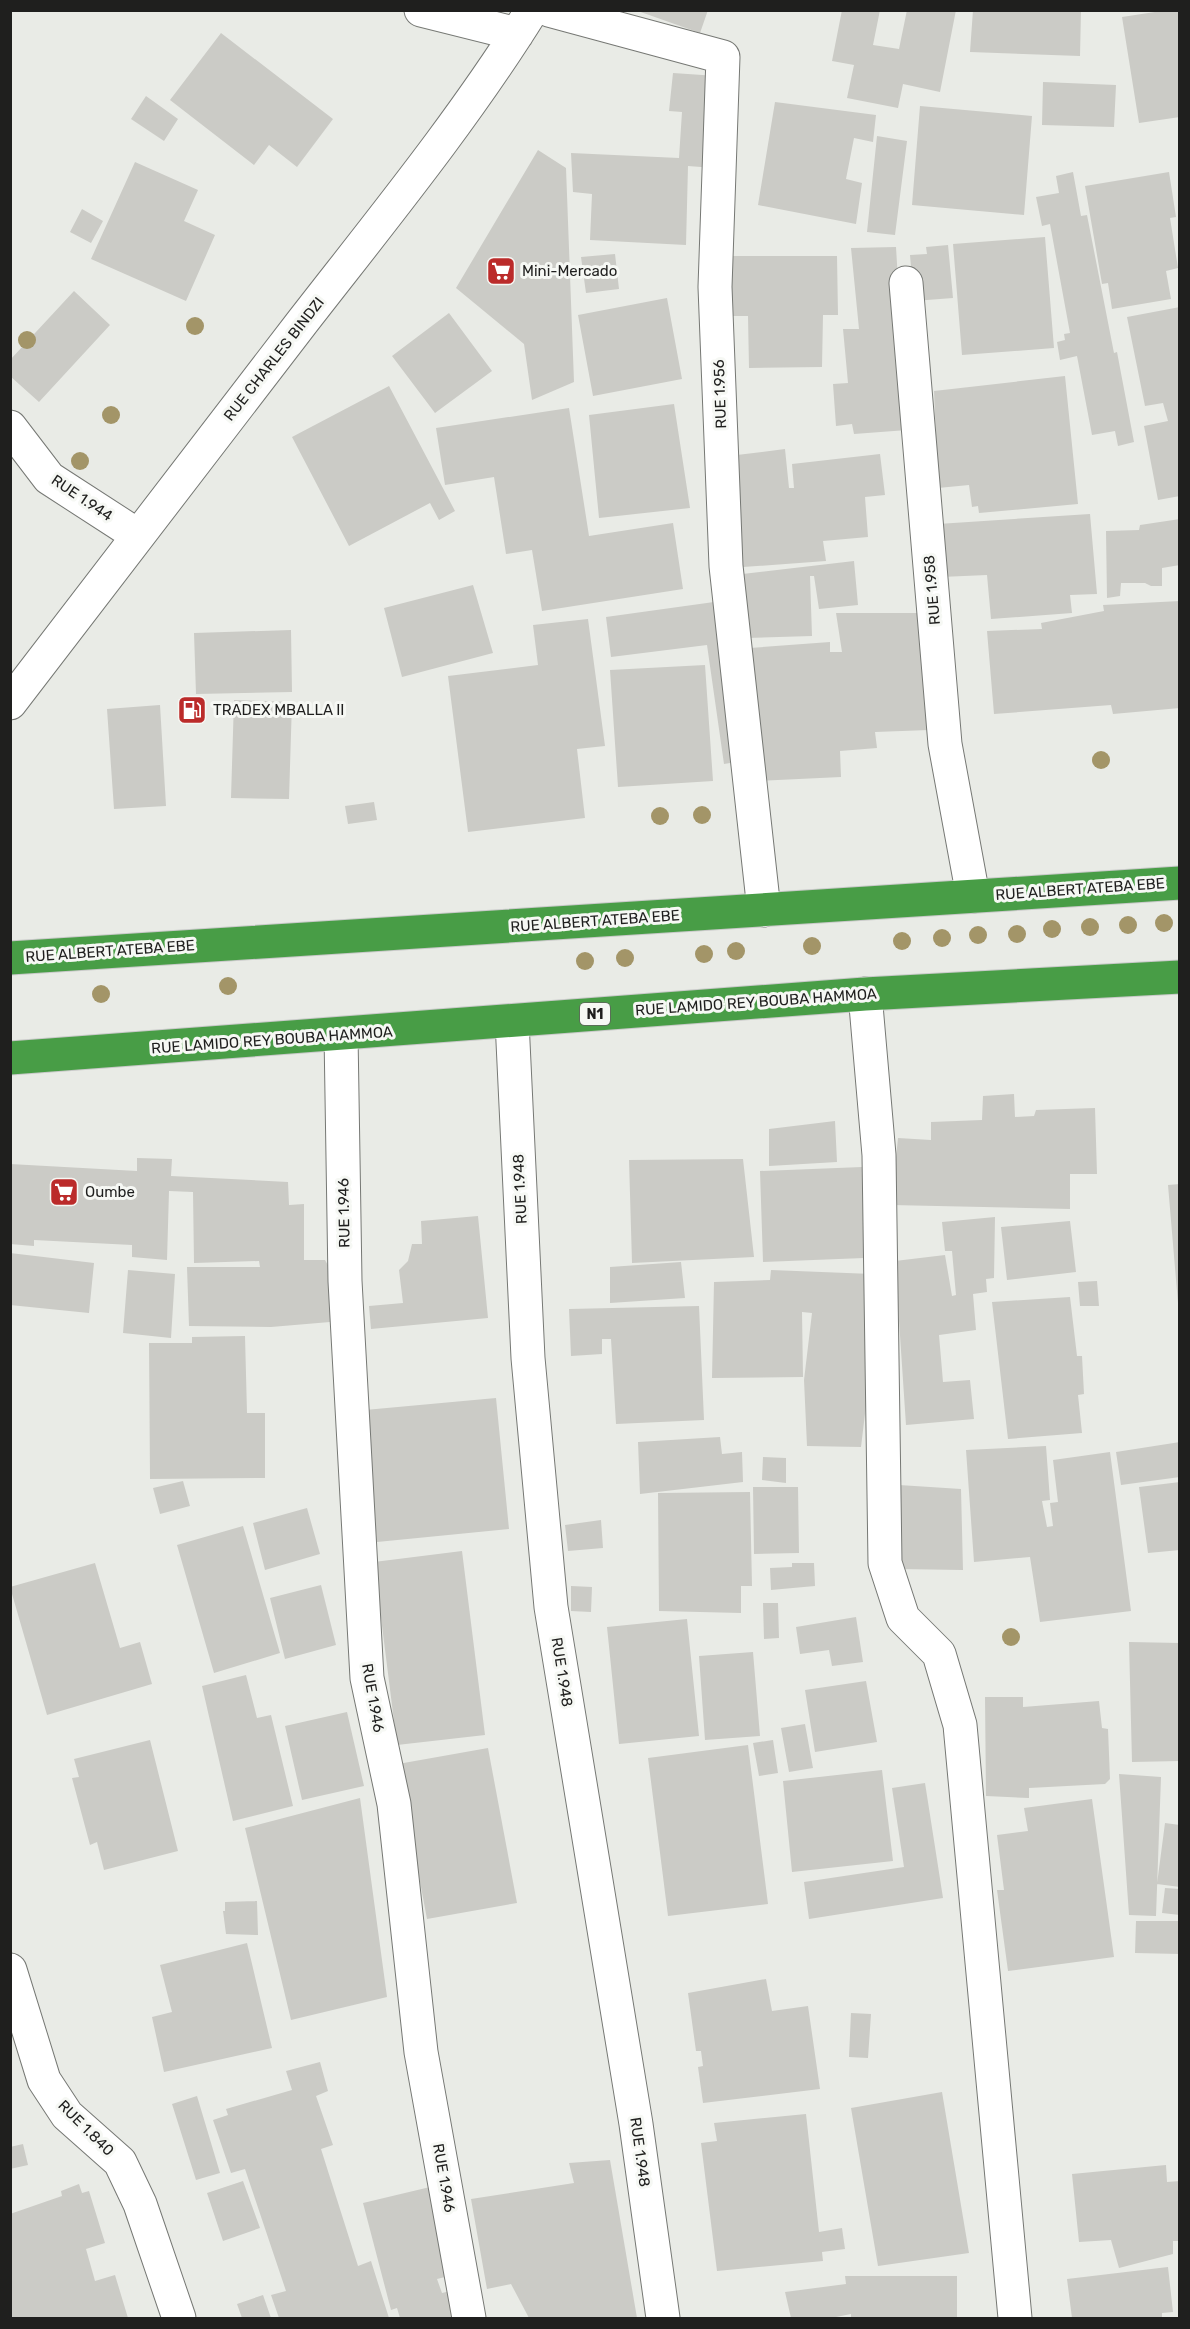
<svg xmlns="http://www.w3.org/2000/svg" width="1190" height="2329" font-family="Rubik,sans-serif">
<style>
.building{fill:#cbcbc6}
.lines{fill:none;stroke-linecap:round;stroke-linejoin:round}
.minor-casing{stroke:#767874;stroke-width:35}
.highway-casing{stroke:#c9c9c9;stroke-width:35}
.minor{stroke:#fff;stroke-width:33}
.highway{stroke:#489d46;stroke-width:33}
.tree{fill:#a39568}
.labels{text-anchor:middle;stroke-width:6;stroke-linejoin:round;paint-order:stroke}
.shield{fill:#f6f8f4;stroke:#60605e;stroke-width:1.5}
.shield-label{font-size:14px;font-weight:bold;fill:#1f1f1e}
.poi-label{font-size:15px;fill:#1f1f1e;stroke:#f6f8f4;text-anchor:start}
.street-label{font-size:15px;fill:#1f1f1e;stroke:#f6f8f4}
</style>
<rect width="100%" height="100%" fill="#e9ebe6"/>
<!-- building -->
<path class="building" d="M635 10H708L700 33Z
M842 10H880L873 45 899 49 907 10H956L940 92 903 84 898 108 847 98 854 65 832 61Z
M973 10H1081L1080 56 970 52Z
M1168 10H1180V117L1139 123 1122 17Z
M221 33 333 119 297 167 269 145 254 165 170 100Z
M673 73 717 76 714 168 688 166 686 245 590 240 592 194 573 192 571 153 679 158 682 112 669 111Z
M1043 82 1116 85 1114 127 1042 125Z
M146 96 178 119 164 141 131 119Z
M775 102 876 115 873 142 854 138 846 179 862 183 856 224 758 205Z
M920 106 1032 116 1024 215 912 205Z
M877 136 907 141 895 235 867 232Z
M538 150 566 168 574 382 532 400 524 344 456 288Z
M135 162 198 190 184 221 215 235 186 301 91 259Z
M1073 172 1081 216 1087 215 1114 353 1117 352 1134 442 1118 446 1115 431 1092 435 1077 356 1060 360 1057 342 1065 340 1064 334 1070 333 1050 224 1042 226 1036 197 1059 193 1056 176Z
M1169 172 1176 217 1170 218 1178 268 1166 271 1171 299 1112 309 1108 283 1102 284 1085 186Z
M82 209 103 221 91 243 70 232Z
M1045 237 1054 348 962 355 953 244Z
M948 245 953 298 914 301 910 255 927 254 926 247Z
M896 247 907 430 854 434 852 424 836 426 833 384 848 383 843 329H859L851 248Z
M615 254 619 289 586 293 581 257Z
M729 256H837L838 315H823L822 367 749 368 748 316H730Z
M74 291 110 325 39 402 10 376V360Z
M667 298 682 379 593 396 578 315Z
M1180 307V496L1158 500 1144 426 1168 421 1163 403 1145 406 1127 317Z
M449 313 492 371 435 413 392 356Z
M1065 376 1078 504 979 513 978 506 972 507 969 485 938 488 934 391Z
M389 386 455 511 439 520 430 503 349 546 292 437Z
M674 404 690 508 599 518 589 415Z
M569 408 589 536 673 523 683 589 542 611 532 550 506 554 494 477 445 485 436 428Z
M785 449 789 488H794L792 464 880 454 885 495 865 497 868 537 823 541 826 561 743 567 737 455Z
M1090 514 1097 594 1070 595 1072 613 991 619 987 575 941 577 938 524Z
M1180 519V565L1162 568V586H1151L1145 583H1121L1120 596 1107 598 1106 531 1139 530 1140 525Z
M854 561 858 605 819 609 814 576H810L812 636 746 638 734 575Z
M473 585 493 653 402 677 384 608Z
M1180 601V708L1113 714 1111 705 994 714 987 631 1042 629 1041 623 1104 611 1103 605Z
M714 602 736 762 724 764 707 645 611 657 606 617Z
M836 613H922L929 730 875 732 877 748 840 751 841 777 756 781 750 648 830 642V652H842Z
M588 619 605 746 577 749 585 818 468 832 448 676 538 665 533 625Z
M291 630 292 692 196 694 194 633Z
M705 665 713 781 618 787 610 670Z
M234 700 292 702 289 799 231 798Z
M160 705 166 806 114 809 107 709Z
M374 802 377 820 348 824 345 806Z
M1014 1094 1015 1117 1034 1116 1036 1110 1095 1108 1097 1174H1070V1209L891 1205 898 1138 931 1140V1122L982 1120 983 1096Z
M835 1121 837 1162 769 1166V1129Z
M137 1158 172 1159 171 1176 288 1182 289 1205 304 1204V1260H325L330 1269V1322L271 1327 189 1326 187 1267H260L259 1261 194 1263 193 1192 169 1191 167 1260 132 1257V1245L34 1240V1246L10 1244V1164L137 1171Z
M743 1159 754 1257 632 1263 629 1160Z
M862 1167 864 1258 763 1262 760 1171Z
M1180 1184V1303H1178L1168 1185Z
M478 1216 488 1318 371 1329 369 1306 403 1303 399 1270 408 1261 412 1244H422L421 1221Z
M995 1217 994 1278 986 1279 987 1292 973 1294 976 1330 939 1335 943 1382 970 1380 974 1419 906 1425 895 1261 945 1255 952 1296 956 1295 952 1251H945L942 1222Z
M1070 1221 1076 1272 1007 1280 1001 1227Z
M10 1253 94 1263 89 1313 10 1305Z
M681 1262 685 1298 610 1303V1267Z
M128 1270 175 1274 171 1338 123 1333Z
M771 1270 872 1274 877 1314 861 1447 807 1446 804 1380 812 1313 802 1312 803 1377 712 1378 714 1282 770 1280Z
M1097 1281 1099 1306H1080L1078 1282Z
M1070 1297 1077 1356H1082L1084 1394 1078 1395 1082 1433 1008 1439 992 1302Z
M699 1306 704 1420 616 1424 611 1339H602V1354L571 1356 569 1309Z
M245 1336 247 1413H265V1478L150 1479 149 1343H192V1337Z
M496 1398 509 1529 377 1542 365 1410Z
M720 1437 722 1454 742 1452 743 1482 640 1494 638 1442Z
M1180 1442V1477L1121 1485 1116 1452Z
M1046 1446 1050 1500 1042 1501 1047 1527 1053 1526 1050 1503 1058 1502 1053 1460 1110 1452 1131 1611 1040 1622 1030 1557 974 1562 966 1450Z
M763 1457 786 1458V1483L762 1480Z
M183 1481 190 1506 160 1514 153 1488Z
M1180 1482V1550L1148 1553 1139 1487Z
M899 1485 961 1489 963 1570 899 1569Z
M753 1487H798L799 1553 754 1554Z
M750 1492 752 1586H741V1613L659 1611 658 1493Z
M307 1508 320 1554 265 1570 253 1523Z
M601 1520 603 1548 568 1551 565 1525Z
M243 1526 280 1653 214 1673 177 1545Z
M462 1551 485 1735 397 1745 374 1562Z
M95 1563 120 1648 140 1642 152 1684 47 1715 10 1587Z
M792 1563H814L815 1586 771 1590 770 1568 792 1567Z
M321 1585 336 1645 285 1659 270 1598Z
M571 1586 592 1587 591 1612 571 1611Z
M763 1603H778L779 1638 764 1639Z
M856 1617 863 1662 832 1666 829 1650 800 1654 796 1627Z
M687 1619 699 1736 619 1744 607 1627Z
M1129 1642 1180 1643V1761L1132 1762Z
M753 1652 760 1736 705 1740 699 1656Z
M246 1675 257 1718 271 1715 293 1806 233 1821 202 1686Z
M866 1681 877 1742 815 1752 805 1690Z
M985 1697H1023V1707L1099 1701 1102 1728 1108 1729 1110 1779 1105 1784 1029 1788V1798L986 1796Z
M347 1712 364 1786 302 1800 285 1726Z
M805 1724 813 1768 789 1772 781 1728Z
M150 1740 178 1851 104 1870 97 1842 90 1845 72 1778 79 1777 74 1759Z
M773 1740 778 1773 759 1776 753 1743Z
M748 1745 768 1904 668 1916 648 1758Z
M488 1748 517 1903 427 1919 398 1764Z
M882 1770 893 1861 792 1872 783 1781Z
M1119 1774 1161 1777 1156 1916 1129 1915Z
M925 1783 943 1898 809 1919 804 1882 904 1867 892 1788Z
M360 1798 387 1997 291 2020 245 1828Z
M1092 1799 1114 1957 1008 1971 997 1890H1004L997 1835 1028 1831 1024 1808Z
M1165 1823 1180 1825V1887L1157 1884Z
M1165 1888 1180 1889V1915L1162 1913Z
M257 1901 258 1935 226 1934 223 1911H225V1902Z
M1136 1921H1180V1954L1135 1953Z
M247 1943 272 2048 164 2072 152 2017 172 2012 160 1965Z
M766 1979 772 2011 808 2006 820 2089 703 2103 698 2067 703 2066 701 2051H696L688 1993Z
M851 2013 871 2014 868 2058 849 2057Z
M320 2062 328 2091 316 2096 333 2145 321 2149 358 2266 371 2261 389 2318H279L271 2295 286 2291 245 2169 231 2173 213 2120 228 2115 226 2109 292 2090 286 2071Z
M942 2092 969 2253 878 2266 851 2108Z
M197 2096 220 2173 196 2180 172 2104Z
M806 2114 819 2232 842 2228 845 2249 822 2252 823 2261 717 2271 701 2143 717 2141 714 2123Z
M23 2144 28 2165 10 2169V2147Z
M610 2160 637 2318H529L511 2284 487 2289 471 2199 574 2183 569 2163Z
M1166 2165 1167 2182 1180 2181V2241H1173V2254L1119 2268 1111 2240 1079 2242 1072 2174Z
M243 2181 260 2228 223 2241 207 2193Z
M451 2182 473 2270 437 2279 442 2293 472 2286 481 2318H400L397 2308 391 2310 363 2203Z
M79 2184 82 2193 89 2191 105 2243 86 2249 95 2281 115 2275 128 2318H10V2214L62 2196 61 2191Z
M1168 2267 1173 2312 1162 2313V2318H1072L1067 2279Z
M845 2276H957V2318H851V2314L831 2318H791L785 2292 846 2284Z
M263 2295 271 2318H242L237 2304Z"/>
<g class="lines">
<!-- minor casing -->
<g class="minor-casing">
<path id="minor" d="M421 10 517 34
M549 10 723 57 715 287 726 566 764 910
M906 283 945 744 973 896
M10 427 49 478 137 535
M10 703C106 576 203 450 300 325 380 222 463 121 532 10
M865 994 879 1155 885 1563 903 1618 939 1654 960 1725 1015 2318
M512 1021 528 1358 551 1607 636 2124 663 2318
M341 1034 345 1281 367 1678 394 1804 421 2052 469 2318
M10 1970 44 2080 67 2115 120 2162 140 2204 179 2318"/>
</g>
<!-- highway casing -->
<g class="highway-casing">
<path id="highway" d="M10 958 1180 883
M10 1058 865 994 1180 977"/>
</g>
<!-- minor -->
<use href="#minor" class="minor"/>
<!-- highway -->
<use href="#highway" class="highway"/>
</g>
<!-- trees -->
<g class="tree">
<circle cx="195" cy="326" r="9"/>
<circle cx="27" cy="340" r="9"/>
<circle cx="111" cy="415" r="9"/>
<circle cx="80" cy="461" r="9"/>
<circle cx="1101" cy="760" r="9"/>
<circle cx="702" cy="815" r="9"/>
<circle cx="660" cy="816" r="9"/>
<circle cx="1164" cy="923" r="9"/>
<circle cx="1128" cy="925" r="9"/>
<circle cx="1090" cy="927" r="9"/>
<circle cx="1052" cy="929" r="9"/>
<circle cx="1017" cy="934" r="9"/>
<circle cx="978" cy="935" r="9"/>
<circle cx="942" cy="938" r="9"/>
<circle cx="902" cy="941" r="9"/>
<circle cx="812" cy="946" r="9"/>
<circle cx="736" cy="951" r="9"/>
<circle cx="704" cy="954" r="9"/>
<circle cx="625" cy="958" r="9"/>
<circle cx="585" cy="961" r="9"/>
<circle cx="228" cy="986" r="9"/>
<circle cx="101" cy="994" r="9"/>
<circle cx="1011" cy="1637" r="9"/>
</g>
<!-- icons -->
<defs>
<g id="supermarket-square" transform="scale(1.5)"><rect x="-9" y="-9" width="18" height="18" rx="4" fill="#bb2b2a" stroke="#f6f8f4"/><path d="M-6-5.5h2.5l.6 2H6L4.5 2H-2.5L-4.4-4H-6ZM-1.5 3.2a1.3 1.3 0 1 0 .1 0ZM3 3.2a1.3 1.3 0 1 0 .1 0Z" fill="#fff"/></g>
<g id="fuel-square" transform="scale(1.5)"><rect x="-9" y="-9" width="18" height="18" rx="4" fill="#bb2b2a" stroke="#f6f8f4"/><path d="M-5.5-6h7V0h2V4h1.3V-2.5L3-4.5l.8-.8L6-3V5H2.5V1h-1V6h-7ZM-4.2-4.7v3.2H.2V-4.7Z" fill="#fff"/></g>
</defs>
<g fill-rule="evenodd">
<use href="#supermarket-square" x="501" y="271"/>
<use href="#fuel-square" x="192" y="710"/>
<use href="#supermarket-square" x="64" y="1192"/>
</g>
<g class="labels">
<!-- shield labels -->
<rect class="shield" x="580" y="1003" width="30" height="22" rx="4.5"/>
<g class="shield-label">
<text x="595" y="1019">N1</text>
</g>
<!-- poi labels -->
<g class="poi-label">
<text x="522" y="276">Mini-Mercado</text>
<text x="213" y="715">TRADEX MBALLA II</text>
<text x="85" y="1197">Oumbe</text>
</g>
<!-- street labels -->
<g class="street-label">
<text transform="translate(274 359) rotate(-52)" y="5">RUE CHARLES BINDZI</text>
<text transform="translate(720 394) rotate(-92)" y="5">RUE 1.956</text>
<text transform="translate(82 498) rotate(34)" y="5">RUE 1.944</text>
<text transform="translate(932 590) rotate(-95)" y="5">RUE 1.958</text>
<text transform="translate(1080 889) rotate(-4)" y="5">RUE ALBERT ATEBA EBE</text>
<text transform="translate(595 921) rotate(-4)" y="5">RUE ALBERT ATEBA EBE</text>
<text transform="translate(110 951) rotate(-4)" y="5">RUE ALBERT ATEBA EBE</text>
<text transform="translate(756 1002) rotate(-4)" y="5">RUE LAMIDO REY BOUBA HAMMOA</text>
<text transform="translate(272 1040) rotate(-4)" y="5">RUE LAMIDO REY BOUBA HAMMOA</text>
<text transform="translate(520 1189) rotate(-93)" y="5">RUE 1.948</text>
<text transform="translate(344 1213) rotate(-91)" y="5">RUE 1.946</text>
<text transform="translate(562 1672) rotate(81)" y="5">RUE 1.948</text>
<text transform="translate(373 1698) rotate(80)" y="5">RUE 1.946</text>
<text transform="translate(86 2128) rotate(45)" y="5">RUE 1.840</text>
<text transform="translate(640 2152) rotate(82)" y="5">RUE 1.948</text>
<text transform="translate(444 2178) rotate(80)" y="5">RUE 1.946</text>
</g>
</g>
<!-- border -->
<rect width="1190" height="2329" fill="none" stroke="#1f1f1e" stroke-width="24"/>
</svg>
